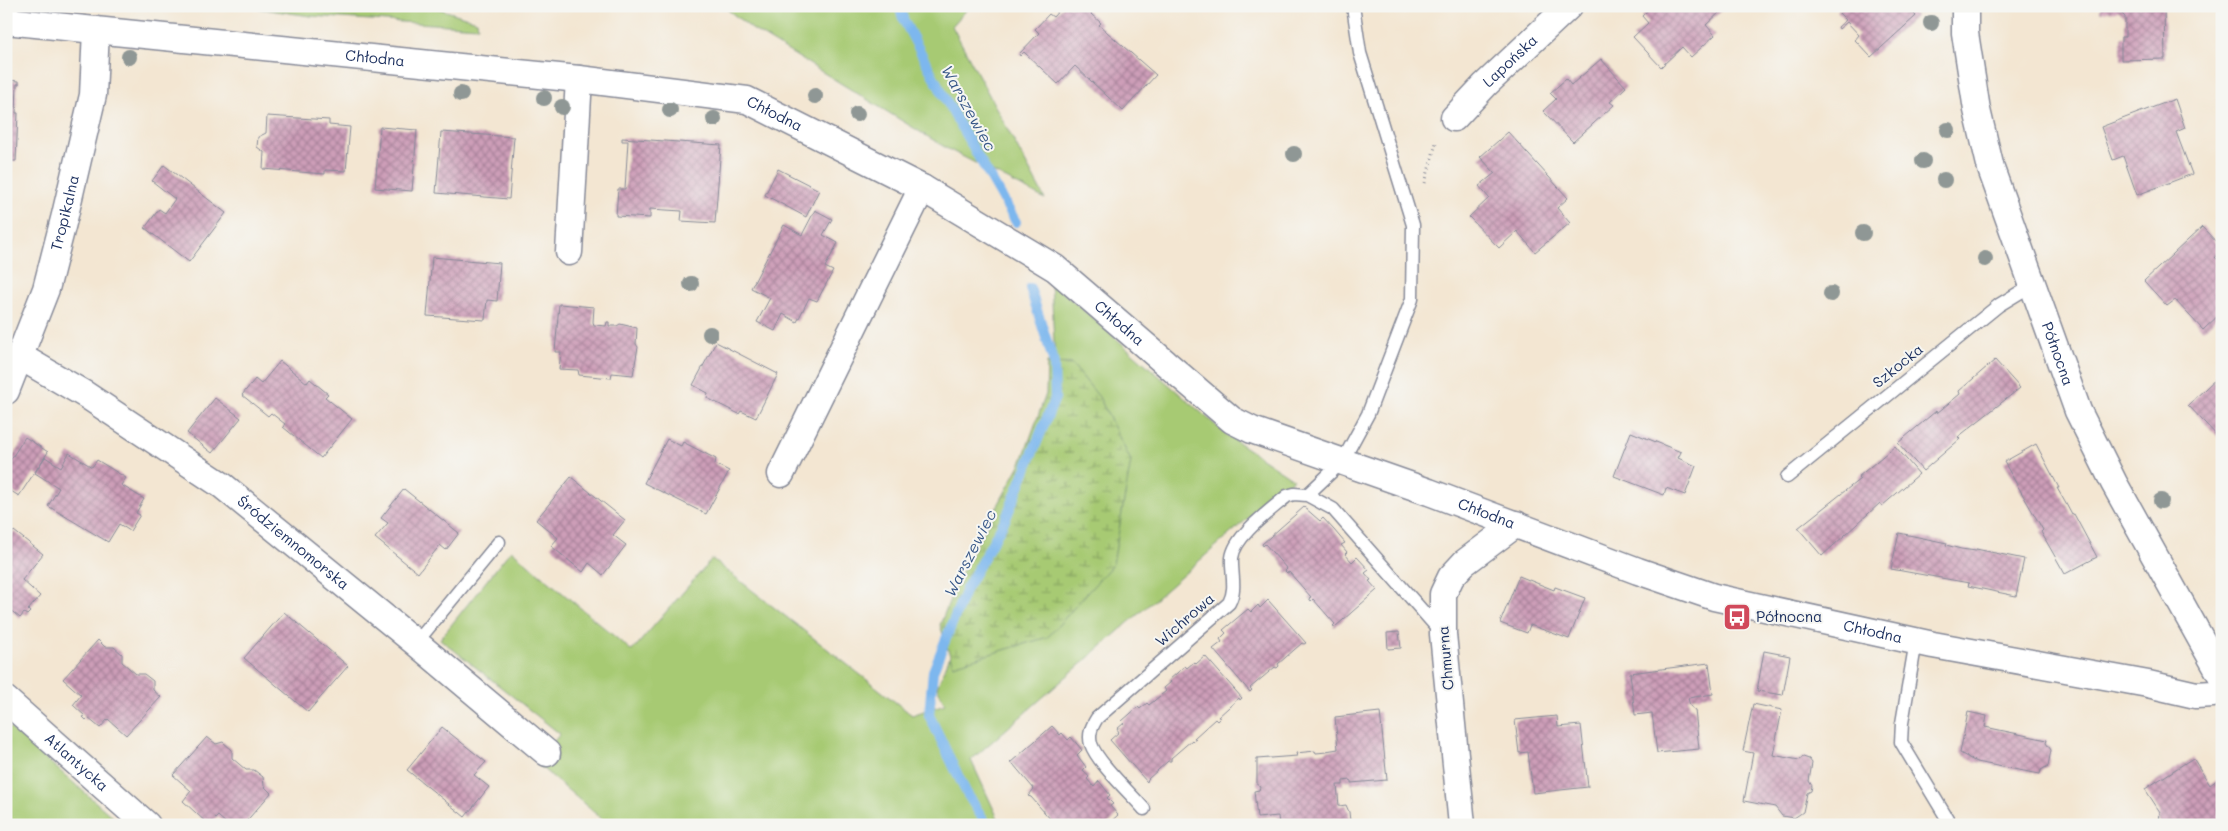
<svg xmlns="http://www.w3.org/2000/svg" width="2228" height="831" font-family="Mali,sans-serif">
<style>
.green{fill:#a7ca73;stroke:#617c68}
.wetland{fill:url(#wetland-marsh);stroke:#617c68}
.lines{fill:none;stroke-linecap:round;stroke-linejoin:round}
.stream{stroke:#7db7ee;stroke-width:10}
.building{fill:url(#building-cross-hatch)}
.lane-casing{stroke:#878a98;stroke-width:15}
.street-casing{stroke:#878a98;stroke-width:29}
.path{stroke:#878a98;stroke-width:3;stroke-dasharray:1 4;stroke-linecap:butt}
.lane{stroke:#fff;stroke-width:12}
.street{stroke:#fff;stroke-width:26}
.tree{fill:#8f9795}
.labels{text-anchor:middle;stroke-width:4;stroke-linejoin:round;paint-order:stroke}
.street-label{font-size:15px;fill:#1b2f5e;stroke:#f6f6f2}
.poi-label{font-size:15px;fill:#1b2f5e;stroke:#f6f6f2;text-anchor:start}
.water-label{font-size:16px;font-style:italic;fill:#385889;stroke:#f6f6f2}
</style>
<defs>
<pattern id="wetland-marsh" width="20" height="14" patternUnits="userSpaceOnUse" patternTransform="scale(1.25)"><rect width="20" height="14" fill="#a7ca73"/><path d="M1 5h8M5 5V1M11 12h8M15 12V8" fill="none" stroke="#87a462"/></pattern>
<pattern id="building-cross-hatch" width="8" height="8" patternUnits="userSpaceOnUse" patternTransform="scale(1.25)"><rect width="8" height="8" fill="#cd9eb8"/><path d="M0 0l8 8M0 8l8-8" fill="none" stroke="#a68199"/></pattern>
</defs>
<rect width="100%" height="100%" fill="#f6f6f2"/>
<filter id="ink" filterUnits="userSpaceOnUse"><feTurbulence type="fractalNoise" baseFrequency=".02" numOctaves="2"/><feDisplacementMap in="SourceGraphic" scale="10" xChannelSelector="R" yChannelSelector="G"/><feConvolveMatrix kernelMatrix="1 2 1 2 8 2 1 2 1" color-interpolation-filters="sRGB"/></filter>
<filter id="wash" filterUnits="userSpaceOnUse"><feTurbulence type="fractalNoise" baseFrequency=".0096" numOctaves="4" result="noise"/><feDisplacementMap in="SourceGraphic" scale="20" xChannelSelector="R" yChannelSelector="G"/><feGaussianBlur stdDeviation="1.12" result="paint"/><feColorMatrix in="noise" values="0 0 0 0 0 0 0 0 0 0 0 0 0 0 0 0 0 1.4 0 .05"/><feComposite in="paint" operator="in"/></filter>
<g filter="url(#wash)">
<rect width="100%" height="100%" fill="#f3e6d2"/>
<!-- green -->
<path class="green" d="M243 6H431L477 21 478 27 310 16Z
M723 6H970L952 26 1045 199 948 149 752 29Z
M1051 282 1227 435 1293 479 971 760 1001 825H609L536 763 560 734 440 639 511 550 632 651 712 559 912 715 945 704 937 687 1057 402Z
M6 724 122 825H6Z"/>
<!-- wetland -->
<path class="wetland" d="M1047 363 1072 364 1099 397 1131 461 1113 564 1048 637 953 665 940 625 957 581 1022 461 1046 394Z"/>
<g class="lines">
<!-- stream -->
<path class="stream" d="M899 6 904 21 953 113 1016 222
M987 825 966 792 929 715 933 671 966 589 1006 518 1055 398 1054 363 1030 288"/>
</g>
<g id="blocks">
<!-- building -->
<path class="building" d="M1063 6H1082L1101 23 1099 25 1156 75 1123 111 1075 66 1058 84 1024 52 1020 56 1019 54 1039 33 1035 29 1049 14 1053 17Z
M1647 6H1716L1721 11 1706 25 1715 35 1691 57 1682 47 1661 67 1633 37 1648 23 1642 16 1649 9Z
M1842 6H1907L1916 16 1871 57 1855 40 1859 35 1847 22 1839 29 1838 27 1846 20 1837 11Z
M2100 6H2164L2165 59 2121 60V37H2125V17L2119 11 2100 12Z
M1601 59 1626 87 1610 102 1614 105 1573 142 1543 111 1556 99 1550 93 1566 79 1571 85Z
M6 80 19 81V84H17L16 113H18L16 161H6Z
M2175 99 2185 128 2176 132 2192 174 2137 195 2123 156 2113 160 2101 127Z
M267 116 329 120V125L350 127 346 171 325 170V174L263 169 264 152 257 147 258 137 266 133Z
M380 127 417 130 412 191 375 188Z
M441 132 514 137 509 199 436 193Z
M1508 132 1568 198 1557 208 1570 223 1535 252 1517 231 1499 248 1469 217 1489 198 1479 186 1495 173 1480 157Z
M622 138 721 145 715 223 681 221 682 211 650 209V218L616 216 618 189H625L628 141H622Z
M164 165 226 213 189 262 145 228 159 209 165 213 175 199 152 181Z
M778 169 819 190 806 217 765 195Z
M815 210 832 219 823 235 838 243 825 267 833 271 817 301 809 298 797 322 783 314 775 331 757 322 770 298 751 288 784 225 802 235Z
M2202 227 2222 248 2215 257 2222 264V312L2203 330 2175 300 2167 306 2144 281Z
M432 257 500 263 497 301 487 300 485 320 427 316Z
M559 304 594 307 593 322 594 325 606 326 607 322H609V326H617L620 324 637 328 636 344 638 347 633 375 612 373 611 378 579 375 578 370 559 369 561 352H555Z
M716 342 778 374 756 418 741 411 739 414 707 398 708 393 693 385Z
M1995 360 2020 388 1958 437 1960 439 1923 471 1898 443 1936 411 1937 413 1960 394 1959 391Z
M280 361 307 383 310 379 328 394 325 397 352 419 321 458 283 427 285 424 271 413 268 416 242 395 255 379 261 384Z
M2222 373V441L2188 405Z
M215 398 241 418 212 453 187 433Z
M1631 432 1681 452 1678 458 1696 466 1685 495 1666 488 1664 495 1614 476Z
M25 437 48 452 19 496 6 488V467Z
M667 439 681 446 683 442 716 459 715 464 729 471 706 514 644 483Z
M2036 444 2059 488H2057L2065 502 2072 515 2074 514 2097 557 2065 574 2041 532 2043 530 2004 462Z
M1895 446 1919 474 1882 506 1880 503 1822 556 1798 528 1860 479 1858 477Z
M69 453 92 467 97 460 126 478 121 485 144 499 136 513 140 515 130 531 119 524 108 542 48 506 59 488 35 473 45 457 61 467Z
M571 477 625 520 613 535 626 545 603 575 589 563 583 572 551 546 558 538 536 520Z
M404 489 459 533 446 550 440 545 418 573 375 538 388 523 381 518Z
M1304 507 1320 521 1323 518 1334 530 1345 543 1341 545 1347 552 1345 554 1352 562 1357 557 1369 570 1365 573 1371 580 1369 581 1377 590 1335 627 1333 626 1335 624 1313 599 1311 601 1309 598 1311 597 1289 572 1287 573 1285 571 1287 569 1265 544 1263 546 1262 544Z
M14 531 43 554 22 580 40 596 28 610 30 612 27 615 24 613 20 618 8 608 6 609V540Z
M1899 533 1947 543 1946 545 1961 549 1976 551V549L2024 559 2016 596 1968 586 1969 583 1891 569Z
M1519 576 1554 590 1555 587 1585 598 1569 639 1530 625 1527 633 1500 623Z
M1268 600 1306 643 1304 644 1302 643 1278 664 1279 666 1277 668 1275 667 1250 688 1252 690 1250 692 1213 649 1222 642 1220 639 1226 633 1223 630 1236 619 1248 609 1251 612 1258 605 1260 608Z
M284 612 348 666 308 712 244 658Z
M1399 632 1401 648 1388 649 1387 633Z
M98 640 105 647H114L122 654V662L136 674H144L153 681V690L161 697 126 735 108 719 100 728 88 718 86 720 83 717 85 716 73 705 81 695 63 679Z
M1764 651 1790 656 1783 695 1757 691Z
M1205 656 1242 698 1240 700 1239 698 1218 717 1220 718 1217 721 1215 719 1194 738 1196 739 1193 741 1192 740 1171 758V761H1168L1148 779 1147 782 1110 740 1119 732 1117 729 1124 723 1122 721 1138 707 1140 709 1147 703 1149 705 1166 691 1164 688 1171 682 1169 680 1185 666 1187 668 1194 662 1196 664Z
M1709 663 1713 694 1688 698 1690 706 1695 710 1699 749 1657 753 1652 713 1635 715 1630 673Z
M1753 704 1782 710 1773 755 1799 760 1803 757 1809 759 1812 763 1809 781 1812 786 1811 791 1807 793 1803 812 1794 818 1782 816 1775 807 1744 801 1753 753 1743 751Z
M1380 712 1387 780 1351 783V780L1343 781V785H1337L1339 806 1346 805 1349 812 1350 821 1347 825H1279L1278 816 1257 818 1254 791 1259 790 1260 787 1257 785V759L1297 756 1296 753 1315 751 1316 753 1327 752 1326 751 1338 749 1335 717Z
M1968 712 1987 716 1985 727 2047 740 2046 743 2051 750 2048 766 2041 770 2040 774 1976 762 1960 753Z
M1557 716 1558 727 1581 725 1588 787 1533 793 1528 752 1519 753 1515 720Z
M1052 726 1060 735 1062 733 1068 740 1071 737 1082 750 1077 755 1086 767 1083 770 1089 777 1087 779 1094 787 1099 781 1110 795 1107 798 1113 804 1110 806 1118 815 1107 825H1053L1051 823 1052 821 1031 797 1028 796 1034 789 1013 764 1010 763Z
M442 727 486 762 474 775 489 787 465 817 407 770Z
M207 737 216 744 223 742 232 750V758L246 770H254L263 777 264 786 271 793 243 825H228L218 816 209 825 183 801 191 791 173 775Z
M2193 758 2210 785 2217 780 2222 787V793L2218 795 2222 800V825H2169L2159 822 2160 812 2145 789Z"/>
</g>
</g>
<g filter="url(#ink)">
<use href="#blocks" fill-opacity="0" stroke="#878a98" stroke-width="1"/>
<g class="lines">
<!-- lane casing -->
<g class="lane-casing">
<path id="lane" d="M1787 477 1999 305 2032 285
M1307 495 1342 462 1368 414 1412 299 1413 225 1360 53 1353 6
M1916 641 1902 723 1901 742 1951 825
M416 643 499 542
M1144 809C1130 793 1097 762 1091 744 1088 734 1092 726 1097 718L1229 603C1237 588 1231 574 1232 558 1234 536 1271 510 1287 496L1294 494 1307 495 1333 509 1440 631"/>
</g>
<!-- street casing -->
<g class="street-casing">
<g id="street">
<path id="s1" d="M1965 6V33L1977 110 1991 169 2078 411 2114 483 2222 677"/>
<path id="s2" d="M6 21 579 79 747 100 922 188 1055 268 1232 420 1252 430 1429 492 1638 571 1714 597 1933 645 2148 684 2196 695 2213 694 2222 691"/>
<path id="s3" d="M1454 118 1485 85 1569 6"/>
<path d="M569 252 579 79"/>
<path id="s4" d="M21 357 86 395 223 486 416 643 547 753"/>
<path id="s5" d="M6 391 46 289 65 215 93 95 96 30"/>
<path d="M781 474 922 188"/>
<path id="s6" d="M6 700 147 825"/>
<path d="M1462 825 1443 634V594L1451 577 1464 563 1516 524"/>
</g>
</g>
<!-- path -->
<path class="path" d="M1425 183 1436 143"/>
<!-- lane -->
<use href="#lane" class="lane"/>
<!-- street -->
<use href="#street" class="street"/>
</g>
<!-- trees -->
<g class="tree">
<circle cx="1931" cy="23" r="8"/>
<circle cx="129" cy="57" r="8"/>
<circle cx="461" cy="94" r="8"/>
<circle cx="815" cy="96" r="8"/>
<circle cx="544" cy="98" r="8"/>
<circle cx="562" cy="107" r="8"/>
<circle cx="670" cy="110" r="8"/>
<circle cx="857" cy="114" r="8"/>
<circle cx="714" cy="119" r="8"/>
<circle cx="1948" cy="130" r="8"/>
<circle cx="1294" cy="154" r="8"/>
<circle cx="1923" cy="161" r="8"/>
<circle cx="1944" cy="180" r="8"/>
<circle cx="1863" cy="233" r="8"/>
<circle cx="1985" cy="259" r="8"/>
<circle cx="691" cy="284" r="8"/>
<circle cx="1831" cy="294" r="8"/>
<circle cx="710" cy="334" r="8"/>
<circle cx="2161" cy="501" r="8"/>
</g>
</g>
<!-- icons -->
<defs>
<g id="bus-square" transform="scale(1.4375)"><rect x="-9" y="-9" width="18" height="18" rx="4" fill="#d1495b" stroke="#f6f6f2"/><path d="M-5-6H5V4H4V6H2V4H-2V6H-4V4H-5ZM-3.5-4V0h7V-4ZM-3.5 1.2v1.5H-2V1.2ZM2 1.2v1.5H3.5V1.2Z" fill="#fff"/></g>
</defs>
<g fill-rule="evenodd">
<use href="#bus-square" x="1737" y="617"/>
</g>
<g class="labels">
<!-- street labels -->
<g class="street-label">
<text dy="5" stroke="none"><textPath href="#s2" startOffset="371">Chłodna</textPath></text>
<text dy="5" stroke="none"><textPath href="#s3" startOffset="80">Lapońska</textPath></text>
<text dy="5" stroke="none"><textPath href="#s2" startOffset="776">Chłodna</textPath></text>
<text dy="5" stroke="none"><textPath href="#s5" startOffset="188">Tropikalna</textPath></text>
<text dy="5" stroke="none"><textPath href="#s2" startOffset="1181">Chłodna</textPath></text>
<text dy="5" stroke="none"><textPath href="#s1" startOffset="362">Północna</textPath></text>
<text transform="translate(1898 366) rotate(-39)" y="5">Szkocka</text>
<text dy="5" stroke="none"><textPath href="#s2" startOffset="1601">Chłodna</textPath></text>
<text dy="5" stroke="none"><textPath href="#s4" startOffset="330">Śródziemnomorska</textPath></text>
<text transform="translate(1185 620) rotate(-41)" y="5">Wichrowa</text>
<text dy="5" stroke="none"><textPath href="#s2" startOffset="2006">Chłodna</textPath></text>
<text transform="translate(1446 658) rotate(-95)" y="5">Chmurna</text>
<text dy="5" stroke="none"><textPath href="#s6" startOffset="94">Atlantycka</textPath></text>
</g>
<!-- poi labels -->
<g class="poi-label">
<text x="1756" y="622">Północna</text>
</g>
<!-- water labels -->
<g class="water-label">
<text transform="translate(969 108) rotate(61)" y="6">Warszewiec</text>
<text transform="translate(970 553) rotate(-63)" y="6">Warszewiec</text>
</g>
</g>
<!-- margin -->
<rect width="2228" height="831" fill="none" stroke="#f6f6f2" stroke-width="25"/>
</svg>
